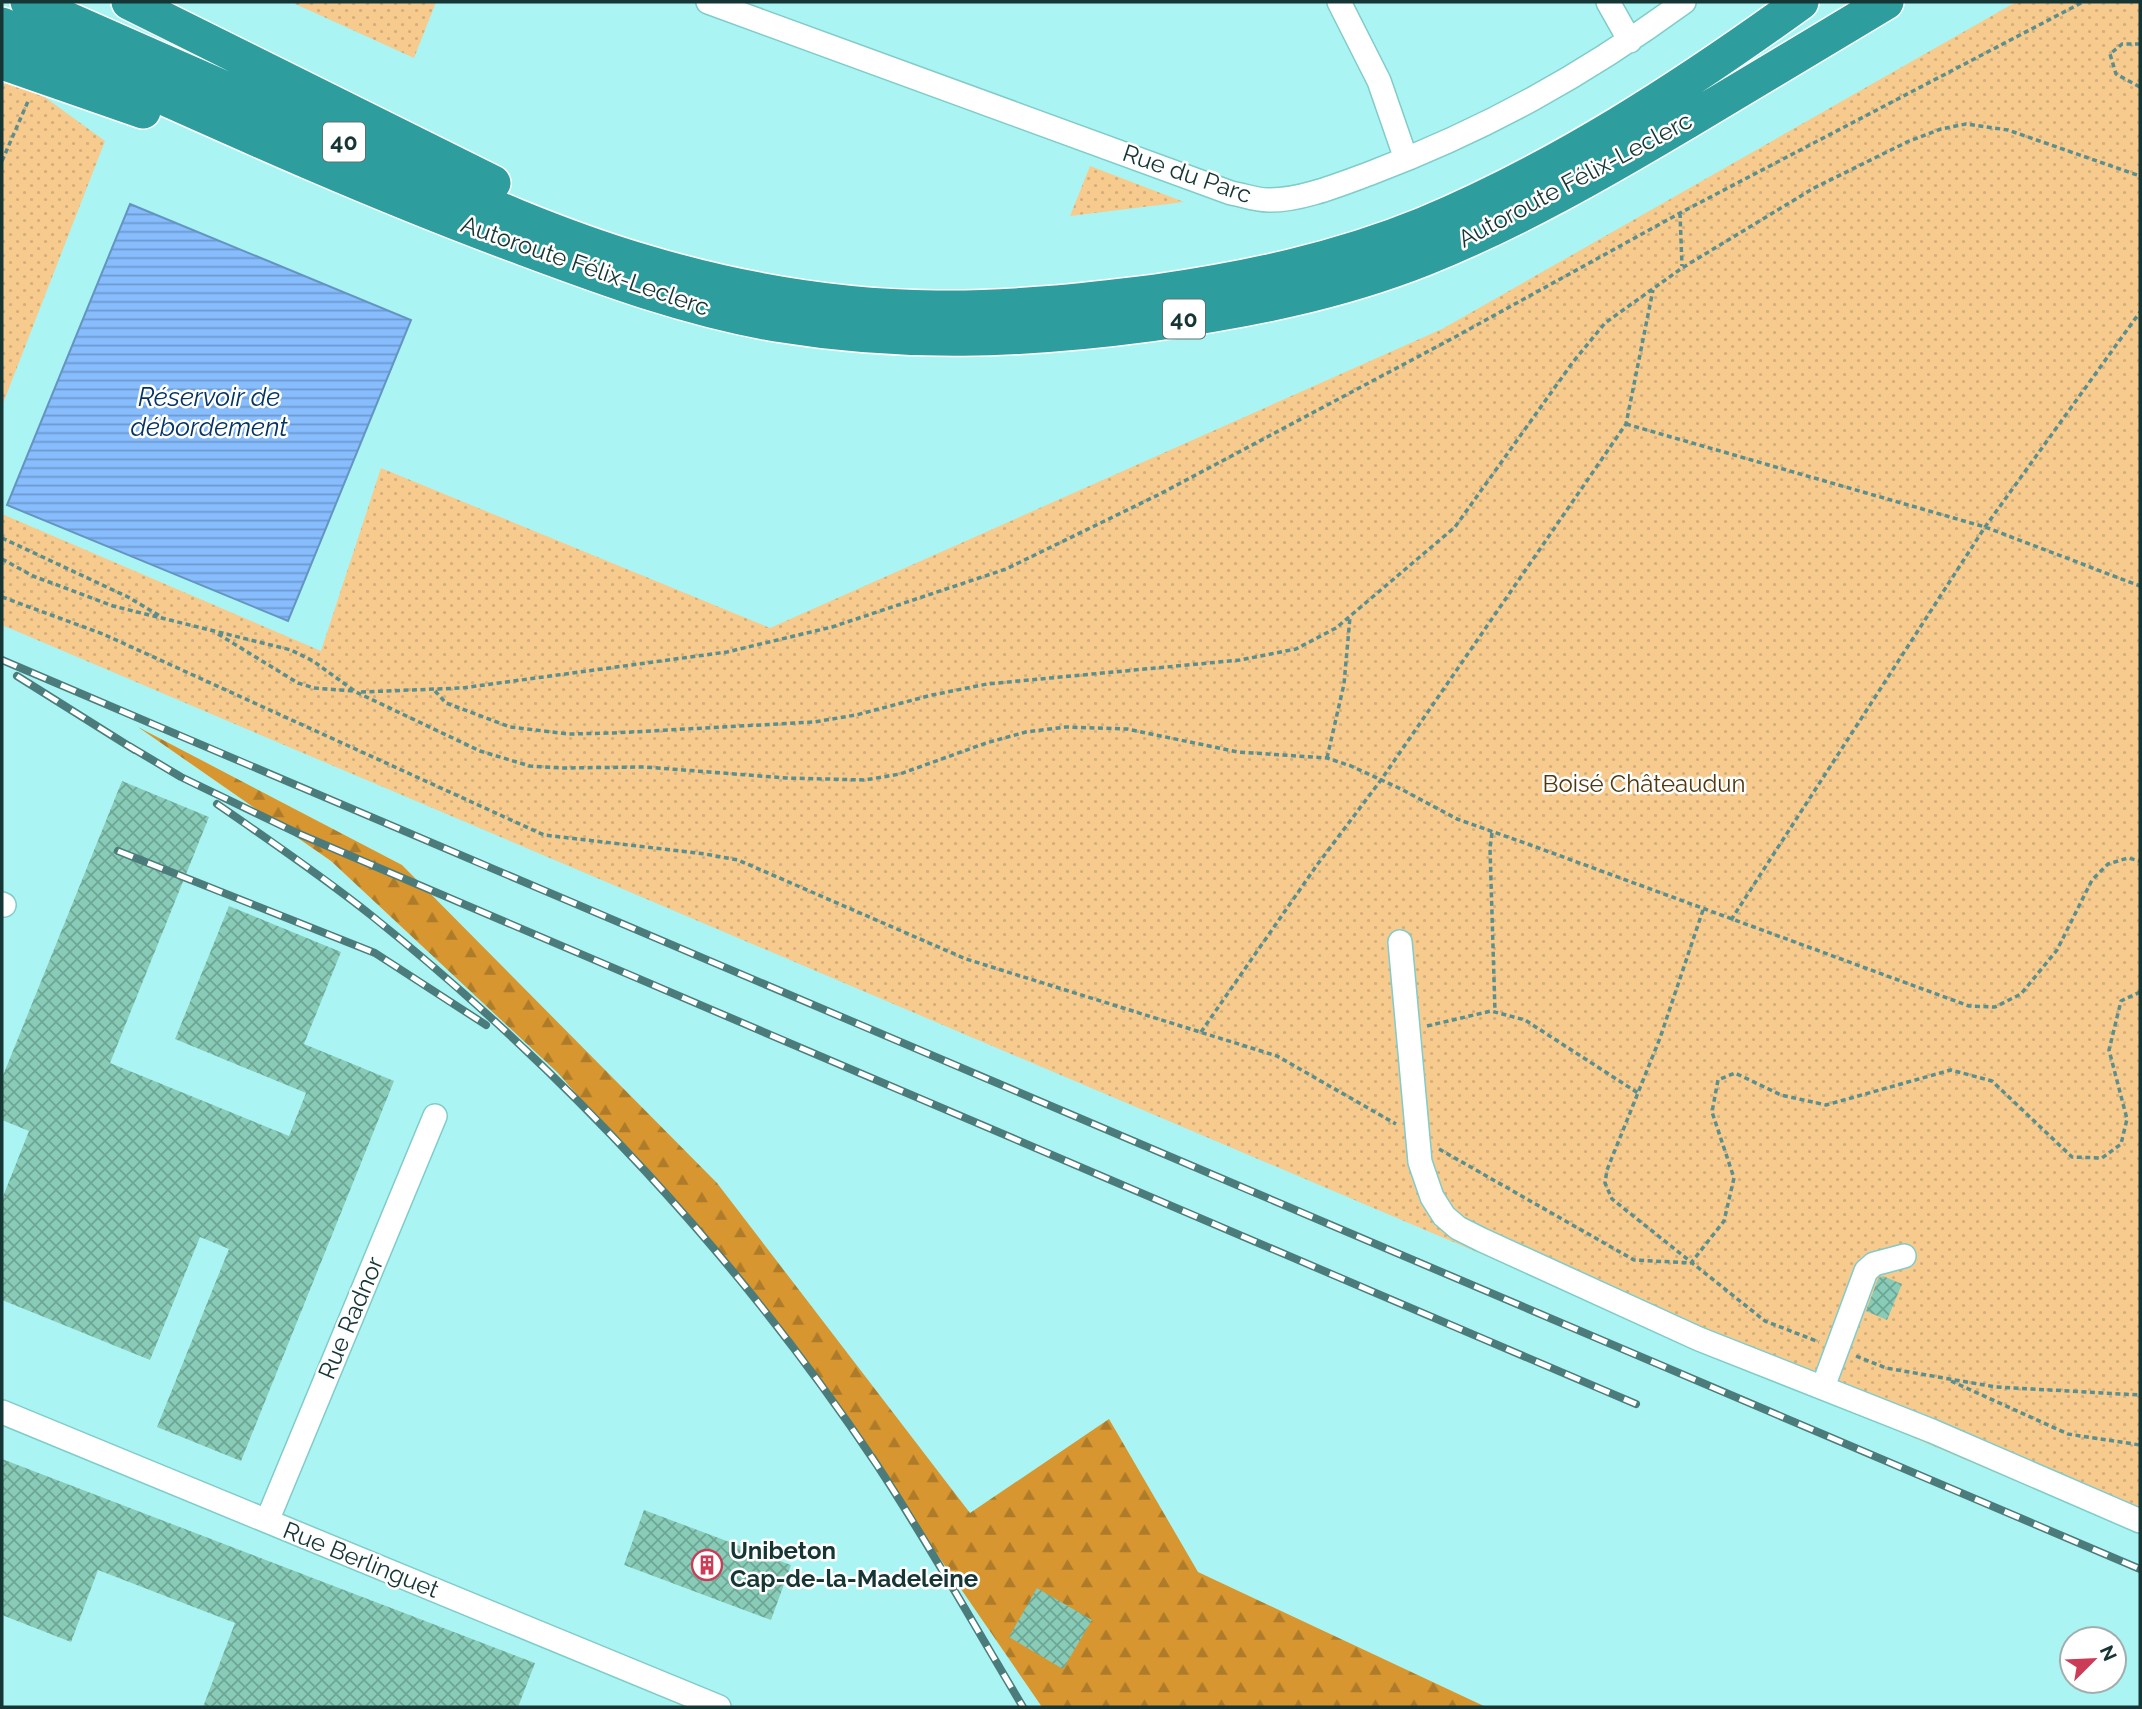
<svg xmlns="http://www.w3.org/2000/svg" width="2142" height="1709" font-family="Raleway,sans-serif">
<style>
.grass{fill:url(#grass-dots)}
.forest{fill:url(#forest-firs)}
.water{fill:url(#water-rules);stroke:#6594c1;stroke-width:2}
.building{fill:url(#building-cross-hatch)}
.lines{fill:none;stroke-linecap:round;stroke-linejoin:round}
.minor-casing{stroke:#81cbc9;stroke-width:26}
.highway-casing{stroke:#fff;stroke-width:38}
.path{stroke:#5b8f8e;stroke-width:3.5;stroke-dasharray:5 3.5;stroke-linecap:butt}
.minor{stroke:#fff;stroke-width:23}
.highway{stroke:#2d9e9d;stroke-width:35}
.rail-casing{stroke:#4c7b7b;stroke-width:8}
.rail{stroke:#fff;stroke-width:5;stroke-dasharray:16;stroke-linecap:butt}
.labels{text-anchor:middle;stroke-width:5;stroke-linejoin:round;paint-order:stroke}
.shield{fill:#fff;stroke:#5c7272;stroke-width:2}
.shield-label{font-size:23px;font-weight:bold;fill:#163535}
.street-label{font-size:24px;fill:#163535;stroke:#fff}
.park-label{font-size:24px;fill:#51370d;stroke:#fff}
.poi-label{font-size:24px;font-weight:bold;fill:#163535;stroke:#fff;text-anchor:start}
.water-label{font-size:26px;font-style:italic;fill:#033465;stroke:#fff}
</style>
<defs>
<pattern id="grass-dots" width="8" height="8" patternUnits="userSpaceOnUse" patternTransform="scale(1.75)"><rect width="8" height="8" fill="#f7ca8e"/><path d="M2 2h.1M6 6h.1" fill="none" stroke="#d3ae7b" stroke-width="1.8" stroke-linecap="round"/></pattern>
<pattern id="forest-firs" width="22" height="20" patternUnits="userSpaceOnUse" patternTransform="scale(1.75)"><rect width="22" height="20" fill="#d7962f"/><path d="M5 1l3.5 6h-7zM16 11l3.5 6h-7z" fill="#ad7b29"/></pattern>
<pattern id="water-rules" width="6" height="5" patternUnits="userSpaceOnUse" patternTransform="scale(1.75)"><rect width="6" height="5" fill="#87bcfd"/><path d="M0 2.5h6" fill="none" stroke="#6d9ace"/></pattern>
<pattern id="building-cross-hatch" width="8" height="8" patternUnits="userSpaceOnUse" patternTransform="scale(1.75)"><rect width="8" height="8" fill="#88cbb7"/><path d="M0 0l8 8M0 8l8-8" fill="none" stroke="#6ea696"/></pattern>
</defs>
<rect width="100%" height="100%" fill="#aaf5f3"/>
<!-- grass -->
<path class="grass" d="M291 2H436L414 58Z
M2016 2H2140V1534L2 625V514L321 651 381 468 770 628 1442 329Z
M24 82 105 141 2 406V84Z
M1090 166 1184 202 1070 216Z"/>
<!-- forest -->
<path class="forest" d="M138 727 402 865 717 1183 970 1513 1109 1419 1198 1572 1486 1707H1042L941 1560 858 1434 784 1332 558 1073 331 861Z"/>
<!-- water -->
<path class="water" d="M130 204 411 320 288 621 7 505Z"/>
<!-- building -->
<path class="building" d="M122 781 209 817 110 1063 289 1136 306 1093 175 1039 229 906 341 952 304 1044 394 1081 241 1461 157 1427 229 1249 200 1237 150 1360 2 1300V1199L29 1131 2 1120V1078Z
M1883 1276 1902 1284 1887 1320 1866 1311 1878 1279Z
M2 1459 535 1663 518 1707H203L235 1623 98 1570 71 1642 2 1615Z
M644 1510 791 1565 771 1620 624 1565Z
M1037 1588 1092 1620 1063 1669 1009 1637Z"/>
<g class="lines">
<!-- minor casing -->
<g class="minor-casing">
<path id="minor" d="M708 2 1231 193C1243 195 1255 200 1268 200 1300 201 1341 184 1371 173 1487 129 1584 75 1684 2
M1339 2 1379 81 1406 159
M1608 2 1630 41
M2 904 4 905
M1400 942 1420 1162 1432 1197 1444 1216 1458 1228 1482 1240 1699 1339 1932 1431 2140 1521
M1823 1387 1866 1271 1874 1264 1904 1256
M2 1412 719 1707
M267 1521 435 1116"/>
</g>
<!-- highway casing -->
<g class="highway-casing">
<path id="highway" d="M28 2C144 53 261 105 378 156 465 195 552 235 644 262 737 290 838 307 936 308 1009 309 1082 301 1155 292 1247 279 1337 260 1423 225 1559 168 1682 88 1801 2
M129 2 493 183
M2 25C175 102 347 183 524 248 607 279 689 309 776 324 905 345 1022 341 1150 324 1244 311 1337 293 1425 258 1517 221 1602 172 1686 122 1753 82 1820 42 1886 2
M2 62 143 111"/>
</g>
<!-- path -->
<path class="path" d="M2140 44H2122L2110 54 2116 74 2140 87
M2 161 29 99
M1680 213 1682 266
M1626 424 1985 527 2140 586
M2 538 128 597 160 616
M2 559 33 576 113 606 291 650 313 661 356 692 480 751 530 766 561 768 645 767 786 778 865 780 900 774 986 743 1026 732 1066 727 1127 729 1238 752 1327 758 1351 766 1401 789 1457 819 1536 847 1969 1006 1995 1007 2021 994 2057 950 2092 880 2108 864 2128 858 2140 861
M2 597 103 634 544 835 705 854 738 860 966 959 1277 1056 1396 1124
M218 634 298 683 314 688 353 691
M435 691 446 703 510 727 569 734 613 733 814 722 856 715 932 695 987 684 1240 660 1296 649 1336 628 1455 527 1573 362 1605 323 1682 268 1814 188 1907 142 1941 129 1966 124 2008 130 2140 176
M361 692 462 688 727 652 832 627 1006 569 1160 494 1455 337 1680 213 2083 2
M1327 758 1344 684 1350 617
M1492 833 1490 848 1495 1012
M1703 910 1660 1038 1607 1170 1605 1183 1612 1199 1765 1321 1819 1342
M1731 920 1985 527 2140 312
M1427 1026 1491 1011 1525 1020 1638 1093
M1201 1032 1317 865 1381 780 1626 424 1653 290
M1439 1149 1634 1260 1691 1263 1724 1221 1734 1178 1712 1112 1718 1080 1735 1073 1781 1095 1826 1105 1951 1070 1992 1081 2072 1157 2102 1158 2121 1144 2127 1119 2109 1050 2121 1001 2140 992
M1856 1356 1886 1368 1996 1387 2140 1395
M1951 1381 2068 1434 2140 1445"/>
<!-- minor -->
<use href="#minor" class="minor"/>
<!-- highway -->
<use href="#highway" class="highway"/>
<!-- rail casing -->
<g class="rail-casing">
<path id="rail" d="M2 660 2140 1569
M17 676 135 750
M129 746 181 777 297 833 1636 1404
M217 804C269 840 322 876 372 916 565 1071 739 1258 877 1465 929 1544 975 1627 1023 1707
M118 851 375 953 486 1025"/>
</g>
<!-- rail -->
<use href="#rail" class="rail"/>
</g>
<!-- icons -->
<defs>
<g id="building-ring" transform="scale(1.575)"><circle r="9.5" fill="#fff" stroke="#cc3c57" stroke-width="1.5"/><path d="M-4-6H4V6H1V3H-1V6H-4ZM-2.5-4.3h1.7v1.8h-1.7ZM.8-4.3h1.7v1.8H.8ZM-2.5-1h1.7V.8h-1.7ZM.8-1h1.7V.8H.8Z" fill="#cc3c57"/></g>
</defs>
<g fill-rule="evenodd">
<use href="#building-ring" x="707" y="1565"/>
</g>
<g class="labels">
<!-- shield labels -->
<g class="shield">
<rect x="323" y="122.5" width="42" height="39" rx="5"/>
<rect x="1163" y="299.5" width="42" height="39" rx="5"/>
</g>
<g class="shield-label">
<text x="344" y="150">40</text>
<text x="1184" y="327">40</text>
</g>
<!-- street labels -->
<g class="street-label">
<text transform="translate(1187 174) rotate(19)" y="8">Rue du Parc</text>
<text transform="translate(1575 180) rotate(-28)" y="8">Autoroute Félix-Leclerc</text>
<text transform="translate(585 266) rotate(19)" y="8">Autoroute Félix-Leclerc</text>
<text transform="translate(351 1318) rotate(-67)" y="8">Rue Radnor</text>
<text transform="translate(361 1560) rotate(22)" y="8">Rue Berlinguet</text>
</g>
<!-- park labels -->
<g class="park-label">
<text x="1644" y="792">Boisé Châteaudun</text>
</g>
<!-- poi labels -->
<g class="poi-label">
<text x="730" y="1559">Unibeton<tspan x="730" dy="28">Cap-de-la-Madeleine</tspan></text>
</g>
<!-- water labels -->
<g class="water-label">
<text x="209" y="406">Réservoir de<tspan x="209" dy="30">débordement</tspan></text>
</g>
</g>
<!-- border -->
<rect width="2142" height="1709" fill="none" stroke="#163535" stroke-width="7"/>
<!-- north arrow -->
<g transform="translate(2093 1660) rotate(66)"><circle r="33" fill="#ffffff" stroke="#a2aeae" stroke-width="2"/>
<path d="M0-5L12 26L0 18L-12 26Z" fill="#cc3c57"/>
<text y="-10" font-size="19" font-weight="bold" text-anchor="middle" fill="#163535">N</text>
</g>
</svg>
